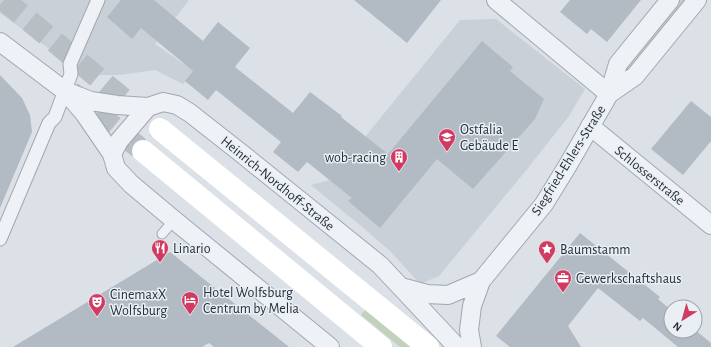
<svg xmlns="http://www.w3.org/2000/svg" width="711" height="347" font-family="'Alegreya Sans',sans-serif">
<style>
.built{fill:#c9d0d8}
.green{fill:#c3d0bc}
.building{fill:#b2bac3}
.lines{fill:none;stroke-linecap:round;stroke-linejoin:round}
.secondary-tunnel{stroke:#b7bec4;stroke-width:22;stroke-dasharray:22 11;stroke-linecap:butt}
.service-casing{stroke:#a1a8b0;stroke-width:11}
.pedestrian-casing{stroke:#a1a8b0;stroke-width:15}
.minor-casing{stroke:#a1a8b0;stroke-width:20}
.service{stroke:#eef1f5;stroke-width:9}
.pedestrian{stroke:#eef1f5;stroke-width:13}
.minor{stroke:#eef1f5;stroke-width:18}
.secondary{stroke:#fff;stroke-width:22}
.labels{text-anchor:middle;stroke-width:3;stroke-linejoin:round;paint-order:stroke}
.poi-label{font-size:14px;fill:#25303c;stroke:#eaeff4;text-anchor:start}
.street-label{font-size:14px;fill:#25303c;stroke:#eaeff4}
</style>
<rect width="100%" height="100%" fill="#dbe1e6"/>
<!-- built -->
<path class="built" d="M0 0H189L155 44 194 71 183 84 155 70 120 75H95L70 64 0 13Z
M496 19 585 89 569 116 528 168 439 276 420 284 391 252 361 226 311 185 330 180 460 20Z"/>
<!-- green -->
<path class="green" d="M677 0H689L627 72H625L624 66Z
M367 308 414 347H400L361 315Z"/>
<!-- building -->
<path class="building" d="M121 0H154L203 41 218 22 250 48 235 67 293 113 310 92 342 116 341 117 388 154 482 41 513 67 510 71 544 99 535 119 473 189 437 159 380 228 348 201 352 198 307 162 298 172 273 152 281 142 216 90 208 100 185 81 193 71 141 28 132 39 107 17Z
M354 0H441L407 43Z
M570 0H641L607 42 591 29 587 34 560 12Z
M0 75 22 98 30 115 32 132 0 208Z
M691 101 711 117V141L683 175 651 149Z
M580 233 660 297 658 299 671 310V331H695V330L711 343V347H678L643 318 640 321 598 288 568 326 581 347H510L496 336Z
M170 252 289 347H214L209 343 202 347H13Z"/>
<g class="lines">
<!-- secondary-tunnel -->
<path class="secondary-tunnel" d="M4 0 160 129
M71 92 143 151"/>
<!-- service casing -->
<g class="service-casing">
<path id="service" d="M162 234 174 220"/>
</g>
<!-- pedestrian casing -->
<g class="pedestrian-casing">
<path id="pedestrian" d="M0 239 49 123 55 117 71 74 70 64 98 0"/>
</g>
<!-- minor casing -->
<g class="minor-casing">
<path id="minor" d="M496 0 609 94
M0 42 65 91 84 113 112 154 116 168 131 184 174 220 330 347
M65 91 91 101 117 105 148 107 163 102 177 105 190 113 241 153 380 265 457 347
M609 94 635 76 697 0
M590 126 711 225
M112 154 119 141 148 107
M401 287 427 294 448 295 481 281
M472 347 469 330 472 306 481 281 544 204 568 165 609 94 618 64 670 0"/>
</g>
<!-- service -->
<use href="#service" class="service"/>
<!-- pedestrian -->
<use href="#pedestrian" class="pedestrian"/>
<!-- minor -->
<use href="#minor" class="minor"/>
<!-- secondary -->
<path class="secondary" d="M160 129 428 347
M143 151 381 347"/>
</g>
<!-- icons -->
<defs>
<g id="university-pin" transform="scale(0.9)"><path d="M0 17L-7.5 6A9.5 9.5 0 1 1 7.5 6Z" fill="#d13b62" stroke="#eaeff4"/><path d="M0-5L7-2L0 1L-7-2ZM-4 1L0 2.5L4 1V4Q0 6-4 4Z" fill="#fff"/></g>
<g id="building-pin" transform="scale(0.9)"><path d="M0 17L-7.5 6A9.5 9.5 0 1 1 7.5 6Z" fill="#d13b62" stroke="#eaeff4"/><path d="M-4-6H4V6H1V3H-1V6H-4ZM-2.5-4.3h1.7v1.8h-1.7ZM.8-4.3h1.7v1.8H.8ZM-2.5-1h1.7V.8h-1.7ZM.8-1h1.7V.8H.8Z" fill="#fff"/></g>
<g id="restaurant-pin" transform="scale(0.9)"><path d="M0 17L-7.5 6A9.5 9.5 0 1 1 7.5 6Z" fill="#d13b62" stroke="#eaeff4"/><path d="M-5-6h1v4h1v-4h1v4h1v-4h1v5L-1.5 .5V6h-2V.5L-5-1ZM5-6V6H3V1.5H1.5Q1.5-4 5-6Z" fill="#fff"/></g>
<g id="sight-pin" transform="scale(0.9)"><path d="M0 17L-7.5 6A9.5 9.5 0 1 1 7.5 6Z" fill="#d13b62" stroke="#eaeff4"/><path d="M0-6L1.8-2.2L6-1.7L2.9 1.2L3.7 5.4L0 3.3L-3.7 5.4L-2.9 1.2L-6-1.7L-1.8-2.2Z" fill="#fff"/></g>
<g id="office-pin" transform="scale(0.9)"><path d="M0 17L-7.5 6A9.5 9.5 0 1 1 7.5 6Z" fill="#d13b62" stroke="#eaeff4"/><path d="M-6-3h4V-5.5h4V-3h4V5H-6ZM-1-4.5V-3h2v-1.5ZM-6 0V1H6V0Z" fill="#fff"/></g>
<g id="hotel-pin" transform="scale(0.9)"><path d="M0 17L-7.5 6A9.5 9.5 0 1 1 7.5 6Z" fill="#d13b62" stroke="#eaeff4"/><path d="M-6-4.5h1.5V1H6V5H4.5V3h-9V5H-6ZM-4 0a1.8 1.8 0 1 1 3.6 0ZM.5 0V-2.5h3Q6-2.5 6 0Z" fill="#fff"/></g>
<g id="theatre-pin" transform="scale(0.9)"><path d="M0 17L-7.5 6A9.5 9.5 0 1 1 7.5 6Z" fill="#d13b62" stroke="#eaeff4"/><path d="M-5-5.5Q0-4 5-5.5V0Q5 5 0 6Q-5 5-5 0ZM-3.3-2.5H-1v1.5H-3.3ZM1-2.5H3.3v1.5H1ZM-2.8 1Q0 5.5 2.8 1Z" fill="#fff"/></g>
</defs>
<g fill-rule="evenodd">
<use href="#university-pin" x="447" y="137"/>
<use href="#building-pin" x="399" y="157"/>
<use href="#restaurant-pin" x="160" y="248"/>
<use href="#sight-pin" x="547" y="249"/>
<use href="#office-pin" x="563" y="278"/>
<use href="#hotel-pin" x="190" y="300"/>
<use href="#theatre-pin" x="97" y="302"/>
</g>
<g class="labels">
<!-- poi labels -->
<g class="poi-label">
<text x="460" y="134">Ostfalia<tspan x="460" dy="16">Gebäude E</tspan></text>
<text x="386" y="162" text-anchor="end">wob-racing</text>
<text x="173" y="253">Linario</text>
<text x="560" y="254">Baumstamm</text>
<text x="576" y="283">Gewerkschaftshaus</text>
<text x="203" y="297">Hotel Wolfsburg<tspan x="203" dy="16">Centrum by Melia</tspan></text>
<text x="110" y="299">CinemaxX<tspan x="110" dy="16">Wolfsburg</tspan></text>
</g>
<!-- street labels -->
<g class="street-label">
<text transform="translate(568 160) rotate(-58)" y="5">Siegfried-Ehlers-Straße</text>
<text transform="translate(650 175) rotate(39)" y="5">Schlosserstraße</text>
<text transform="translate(278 183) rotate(39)" y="5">Heinrich-Nordhoff-Straße</text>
</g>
</g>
<!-- north arrow -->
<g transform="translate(683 319) rotate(217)"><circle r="19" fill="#eaeff4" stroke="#9ba3aa"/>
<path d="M0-3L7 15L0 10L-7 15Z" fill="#d13b62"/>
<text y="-6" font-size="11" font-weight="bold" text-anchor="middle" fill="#25303c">N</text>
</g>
</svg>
